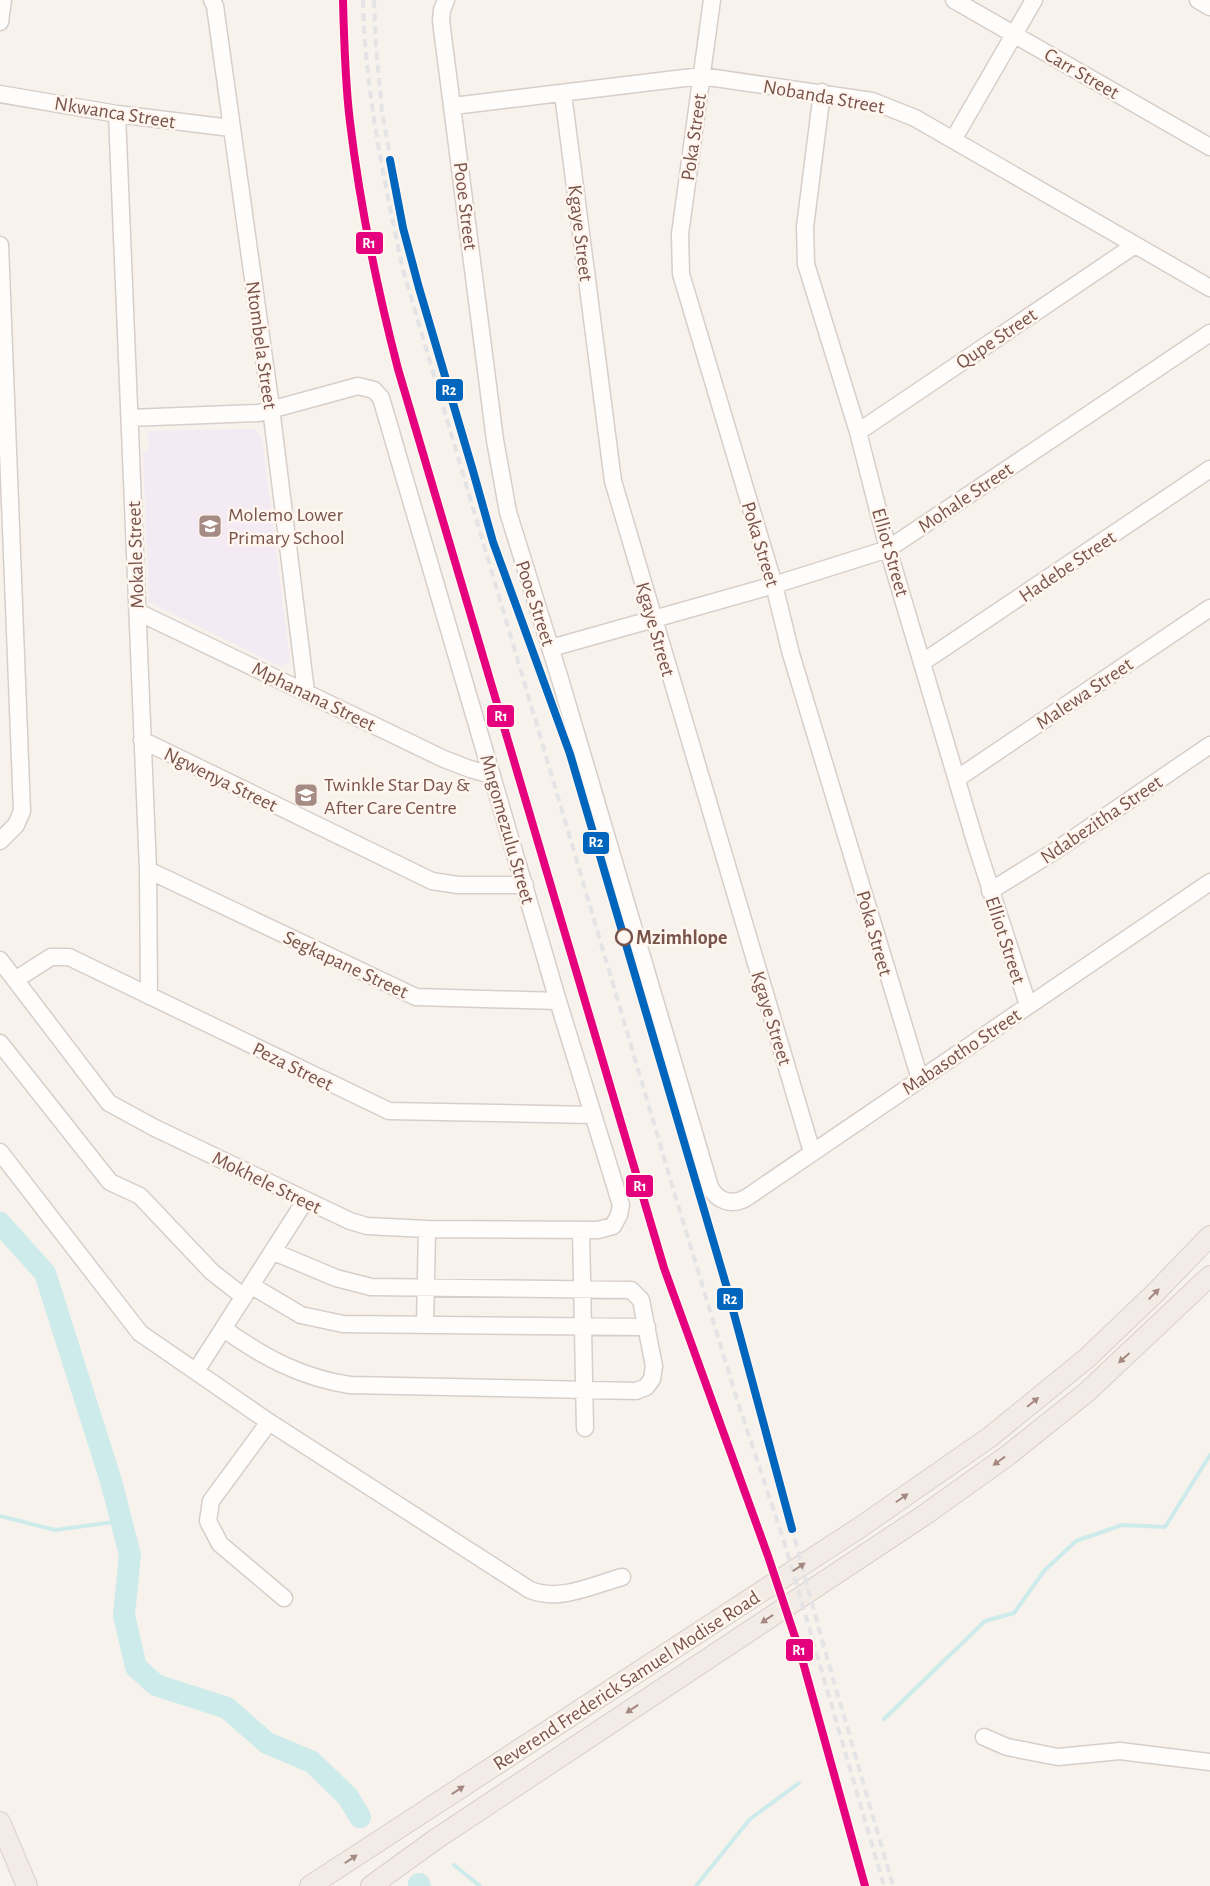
<svg xmlns="http://www.w3.org/2000/svg" width="1210" height="1886" font-family="'Alegreya Sans',sans-serif">
<style>
.education{fill:#f3eaf4}
.lines{fill:none;stroke-linecap:round;stroke-linejoin:round}
.stream{stroke:#cdebea;stroke-width:4}
.river{stroke:#cdebea;stroke-width:22}
.minor-casing{stroke:#d7ceca;stroke-width:19}
.major-casing{stroke:#daceca;stroke-width:22}
.minor{stroke:#fefdfc;stroke-width:16}
.major{stroke:#f3ece6;stroke-width:20}
.rail{stroke:#e4e3e5;stroke-width:4;stroke-dasharray:8 5;stroke-linecap:butt}
.rail-1-casing{stroke:#fff6ef;stroke-width:11}
.rail-2-casing{stroke:#fff6ef;stroke-width:11}
.rail-1{stroke:#e5007d;stroke-width:8}
.rail-2{stroke:#0065bd;stroke-width:8}
.oneway{fill:#a48981}
.stop-dot{fill:#fff6ef;stroke:#79544a;stroke-width:2.5}
.labels{text-anchor:middle;stroke-width:5;stroke-linejoin:round;paint-order:stroke}
.street-label{font-size:20px;fill:#79544a;stroke:#fff6ef}
.poi-label{font-size:20px;fill:#79544a;stroke:#fff6ef;text-anchor:start}
.stop-label{font-size:20px;font-weight:bold;fill:#79544a;stroke:#fff6ef;text-anchor:start}
.line-badge{stroke:#fff6ef;stroke-width:2}
.badge-label{font-size:14px;text-anchor:middle;font-weight:bold;fill:#fff}
</style>
<rect width="100%" height="100%" fill="#f8f2ed"/>
<!-- education -->
<path class="education" d="M254 429 262 437 290 661 282 667 149 602 143 451 149 450 148 431Z"/>
<g class="lines">
<!-- stream -->
<path class="stream" d="M0 1516 55 1530 121 1521
M884 1719 985 1621 1014 1613 1044 1571 1076 1541 1122 1525 1165 1527 1210 1455
M454 1865 480 1886
M696 1886 750 1819 799 1783"/>
<!-- river -->
<path class="river" d="M0 1223 45 1273 111 1481 130 1555 124 1615 136 1667 156 1685 227 1708 267 1743 312 1762 348 1797 360 1817
M419 1884 420 1886"/>
<!-- minor casing -->
<g class="minor-casing">
<path id="minor" d="M212 0 215 6 271 408 306 692
M446 0 442 10 441 21 495 440 508 512 560 679 710 1187C717 1201 732 1206 746 1198L1210 882
M712 0 680 234 681 274 774 585 791 654 920 1079
M954 0 1210 147
M1198 0 1210 7
M0 22 3 0
M822 92 805 227 806 264 858 432 888 549 975 841 1028 1005
M0 94 117 114 231 128
M563 94 613 481 812 1152
M453 106 701 76 872 101 915 118 1210 288
M117 114 148 870 149 996
M953 140 1034 0
M0 245 22 811 16 825 0 841
M858 432 1135 245
M138 612 444 759 470 769 492 775
M551 648 774 585 888 549 1210 333
M923 662 1210 469
M142 740 432 881 458 885H525
M958 778 1210 608
M148 870 416 997 558 1001
M990 891 1055 851 1210 745
M0 960 109 1103 155 1128 350 1221 367 1226 427 1229 598 1230 613 1226 619 1215 621 1205 558 1001 381 398 374 390 358 386 259 413 130 418
M15 980 51 957H69L389 1111 593 1115
M0 1043 110 1182 140 1196 212 1272 244 1297
M0 1152 140 1333 269 1422 530 1590C560 1602 593 1585 622 1577
M581 1230 585 1428
M252 1286 301 1315 343 1324 647 1327
M425 1325 427 1229
M224 1329C263 1357 302 1378 350 1385L636 1391 646 1387 652 1379 654 1366 641 1300 631 1290 371 1287 336 1278 274 1252
M196 1371 305 1201
M269 1422 211 1501 208 1521 220 1544 284 1598
M984 1737 1007 1747 1058 1757 1120 1751 1210 1762"/>
</g>
<!-- major casing -->
<g class="major-casing">
<path id="major" d="M0 1822 27 1886
M310 1886 862 1526 990 1437 1087 1358 1153 1295 1210 1236
M371 1886 436 1839 923 1516 1007 1456 1087 1392 1210 1276"/>
</g>
<!-- minor -->
<use href="#minor" class="minor"/>
<!-- major -->
<use href="#major" class="major"/>
<!-- rail -->
<path class="rail" d="M343 0C344 41 345 82 350 122 360 206 377 288 398 369L664 1268 768 1556 801 1655 865 1886
M363 0C365 92 384 180 403 270L675 1195 738 1403 784 1541 884 1886
M374 0 376 47 382 111 403 228 419 288 493 542 570 754 727 1288 822 1640 893 1886"/>
<!-- rail-1 casing -->
<g class="rail-1-casing">
<path id="rail-1" d="M343 0C344 41 345 82 350 122 360 206 377 288 398 369L664 1268 768 1556 801 1655 865 1886"/>
</g>
<!-- rail-2 casing -->
<g class="rail-2-casing">
<path id="rail-2" d="M390 160 403 228 419 288 473 471 493 542 570 754 727 1288 792 1529"/>
</g>
<!-- rail-1 -->
<use href="#rail-1" class="rail-1"/>
<!-- rail-2 -->
<use href="#rail-2" class="rail-2"/>
</g>
<!-- one-way arrows -->
<defs><path id="oneway-solid" d="M-6-.8H1V-3.2L6.5 0L1 3.2V.8H-6Z" transform="scale(1.25)"/></defs>
<g class="oneway">
<use href="#oneway-solid" transform="translate(1154 1294) rotate(-45)"/>
<use href="#oneway-solid" transform="translate(1124 1358) rotate(138)"/>
<use href="#oneway-solid" transform="translate(1033 1402) rotate(-39)"/>
<use href="#oneway-solid" transform="translate(999 1461) rotate(144)"/>
<use href="#oneway-solid" transform="translate(902 1498) rotate(-35)"/>
<use href="#oneway-solid" transform="translate(799 1567) rotate(-33)"/>
<use href="#oneway-solid" transform="translate(767 1619) rotate(146)"/>
<use href="#oneway-solid" transform="translate(632 1709) rotate(146)"/>
<use href="#oneway-solid" transform="translate(458 1790) rotate(-33)"/>
<use href="#oneway-solid" transform="translate(351 1859) rotate(-33)"/>
</g>
<!-- icons -->
<defs>
<g id="school-square" transform="scale(1.25)"><rect x="-9" y="-9" width="18" height="18" rx="4" fill="#a58b83" stroke="#fff6ef"/><path d="M0-5L7-2L0 1L-7-2ZM-4 1L0 2.5L4 1V4Q0 6-4 4Z" fill="#fff"/></g>
</defs>
<g fill-rule="evenodd">
<use href="#school-square" x="210" y="526"/>
<use href="#school-square" x="306" y="795"/>
</g>
<!-- markers -->
<circle class="stop-dot" cx="624" cy="937" r="8"/>
<g class="labels">
<!-- street labels -->
<g class="street-label">
<text transform="translate(1082 73) rotate(30)" y="7">Carr Street</text>
<text transform="translate(824 96) rotate(10)" y="7">Nobanda Street</text>
<text transform="translate(115 112) rotate(9)" y="7">Nkwanca Street</text>
<text transform="translate(693 137) rotate(-82)" y="7">Poka Street</text>
<text transform="translate(466 206) rotate(83)" y="7">Pooe Street</text>
<text transform="translate(581 233) rotate(83)" y="7">Kgaye Street</text>
<text transform="translate(996 338) rotate(-34)" y="7">Qupe Street</text>
<text transform="translate(262 345) rotate(82)" y="7">Ntombela Street</text>
<text transform="translate(965 497) rotate(-34)" y="7">Mohale Street</text>
<text transform="translate(761 544) rotate(73)" y="7">Poka Street</text>
<text transform="translate(891 552) rotate(74)" y="7">Elliot Street</text>
<text transform="translate(135 555) rotate(-92)" y="7">Mokale Street</text>
<text transform="translate(1067 566) rotate(-34)" y="7">Hadebe Street</text>
<text transform="translate(536 603) rotate(72)" y="7">Pooe Street</text>
<text transform="translate(656 629) rotate(74)" y="7">Kgaye Street</text>
<text transform="translate(1084 693) rotate(-34)" y="7">Malewa Street</text>
<text transform="translate(314 696) rotate(26)" y="7">Mphanana Street</text>
<text transform="translate(221 779) rotate(26)" y="7">Ngwenya Street</text>
<text transform="translate(1101 819) rotate(-34)" y="7">Ndabezitha Street</text>
<text transform="translate(508 829) rotate(74)" y="7">Mngomezulu Street</text>
<text transform="translate(875 933) rotate(74)" y="7">Poka Street</text>
<text transform="translate(1006 940) rotate(72)" y="7">Elliot Street</text>
<text transform="translate(346 964) rotate(25)" y="7">Segkapane Street</text>
<text transform="translate(772 1018) rotate(73)" y="7">Kgaye Street</text>
<text transform="translate(961 1051) rotate(-34)" y="7">Mabasotho Street</text>
<text transform="translate(293 1066) rotate(26)" y="7">Peza Street</text>
<text transform="translate(267 1182) rotate(26)" y="7">Mokhele Street</text>
<text transform="translate(626 1680) rotate(-33)" y="7">Reverend Frederick Samuel Modise Road</text>
</g>
<!-- poi labels -->
<g class="poi-label">
<text x="228" y="521">Molemo Lower<tspan x="228" dy="23">Primary School</tspan></text>
<text x="324" y="791">Twinkle Star Day &amp;<tspan x="324" dy="23">After Care Centre</tspan></text>
</g>
<!-- stop labels -->
<g class="stop-label">
<text x="636" y="944">Mzimhlope</text>
</g>
</g>
<g class="line-badge">
<rect x="355" y="231" width="29" height="24" rx="5" fill="#e5007d"/>
<rect x="435" y="378" width="29" height="24" rx="5" fill="#0065bd"/>
<rect x="486" y="704" width="29" height="24" rx="5" fill="#e5007d"/>
<rect x="582" y="831" width="28" height="24" rx="5" fill="#0065bd"/>
<rect x="625" y="1174" width="29" height="24" rx="5" fill="#e5007d"/>
<rect x="716" y="1287" width="28" height="24" rx="5" fill="#0065bd"/>
<rect x="785" y="1638" width="29" height="24" rx="5" fill="#e5007d"/>
</g>
<g class="badge-label">
<text x="369" y="248">R1</text>
<text x="449" y="395">R2</text>
<text x="501" y="721">R1</text>
<text x="596" y="847">R2</text>
<text x="640" y="1191">R1</text>
<text x="730" y="1304">R2</text>
<text x="799" y="1655">R1</text>
</g>
</svg>
